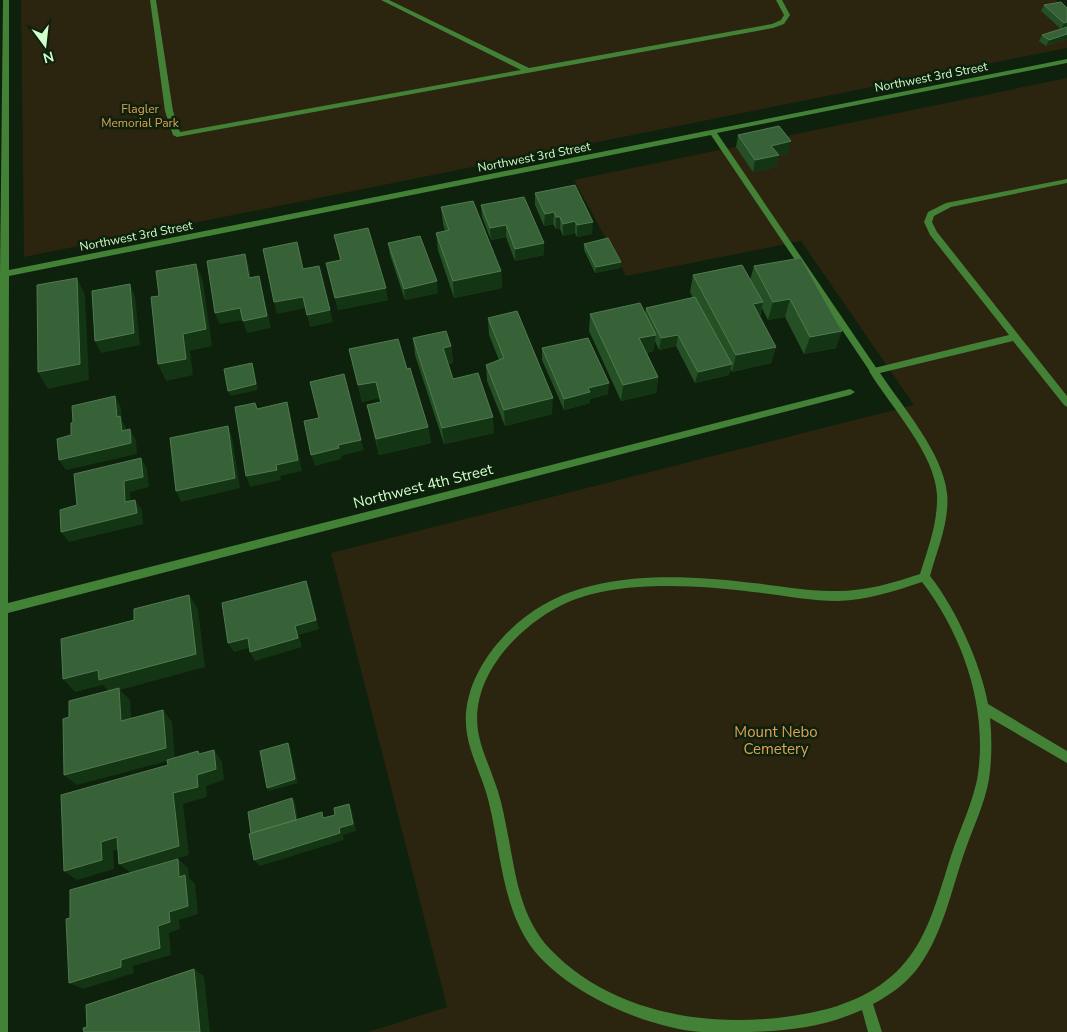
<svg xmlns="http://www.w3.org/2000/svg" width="1067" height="1032" font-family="'Nunito Sans',sans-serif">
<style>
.green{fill:#2b240f}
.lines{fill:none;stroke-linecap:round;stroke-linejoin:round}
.service{fill:#438136;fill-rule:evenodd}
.minor{fill:#438136;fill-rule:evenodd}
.wall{fill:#254f25}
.shaded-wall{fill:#143513}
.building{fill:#376237;stroke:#507b4e}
.labels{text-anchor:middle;stroke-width:5;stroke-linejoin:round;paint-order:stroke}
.far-street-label{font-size:12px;fill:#d1ffcc;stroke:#0d210c}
.far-park-label{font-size:12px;fill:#e1a256;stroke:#0d210c}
.street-label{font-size:15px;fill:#d1ffcc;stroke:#0d210c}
.park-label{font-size:15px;fill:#e1a256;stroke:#0d210c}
</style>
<rect width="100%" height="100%" fill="#0d210c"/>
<!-- green -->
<path class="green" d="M21 0H1056L1067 9V48L24 257Z
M1067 78V1032H368L447 1007 331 553 914 405 801 241 626 276 574 180Z"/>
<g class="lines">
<!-- service -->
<path class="service" d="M150 0H156L173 111 180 132 521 70 381 0H389L529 68 772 24 781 20 784 15 776 0H782L790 15 784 24 773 28 177 137 173 135 165 111Z
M1067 179V183L951 207 934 216 932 222 937 232 1067 396V407L1064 405 1013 341 880 373C902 406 943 453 947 493 950 521 937 550 930 576 955 607 981 664 988 704L1067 751V763L990 718C992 738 992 758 989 779 985 803 974 825 966 848 952 887 944 931 920 965 908 982 892 994 873 1004L882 1032H868L862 1010C819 1029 780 1032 735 1032 724 1032 712 1032 701 1032 645 1028 556 989 526 939 502 899 500 849 489 803 484 780 471 758 467 734 458 682 501 629 543 605 602 570 687 575 753 583 781 586 809 592 837 591 866 591 893 583 920 574 928 549 938 522 937 495 935 453 890 406 869 371L874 368 1009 335 930 235 924 222 928 212 946 203ZM922 582C964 636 989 712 977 780 972 803 962 825 954 847 940 887 931 935 901 967 876 994 840 1008 804 1014 717 1030 614 1016 550 949 518 915 515 868 506 825 503 810 500 795 494 780 489 765 482 751 479 736 467 681 515 629 560 606 612 579 697 585 753 592 781 595 810 601 838 601 867 600 895 591 922 582Z"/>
<!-- minor -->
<path class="minor" d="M3 0H9V270L1067 59V63L717 133 877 369 879 371 877 373H871L711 135 9 276 8 603 850 389 855 392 850 395 8 613V1032H0V274Z"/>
</g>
<!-- wall -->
<path class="wall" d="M1044 5 1067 8V39L1046 46 1039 41 1042 35 1061 29 1041 11Z
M738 135 788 154 778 156 776 167 753 172 736 147Z
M535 193 592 234 577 237 575 233 563 236 560 229H556L553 224 544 226 535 205Z
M481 205 544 243V255L515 261 506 237 491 240 482 217Z
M441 207 501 271 502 288 454 298 438 250 436 233 445 231 443 224Z
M334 235 388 300 338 310 326 263 340 260Z
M388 243 438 293 405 300 390 255Z
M584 244 621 262 620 268 595 273 584 250Z
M801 258 836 348 804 354 785 317 768 320 762 308 760 317 776 347 771 363 732 372 731 369 729 375 695 383 676 346 659 350 655 341 653 351 647 353 658 377 656 393 621 401 589 331 590 314H645L646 308 693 298 690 292 693 275 750 280 754 266Z
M488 318 552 414 505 426 487 381 486 365 499 360 489 335Z
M413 338 451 346 453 363 448 364 453 379 494 433 444 444 415 355Z
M542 348 608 394 590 399V403L564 410 542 360Z
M349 349 407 369 428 427 431 443 379 455 367 405 380 402 379 398 362 402Z"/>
<!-- shaded-wall -->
<path class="shaded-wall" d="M1067 22V28L1061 29 1064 23Z
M1067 34V39L1046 46 1049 40Z
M791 141 788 154 778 156 776 167 753 172 755 160 771 146Z
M554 212 553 224 544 226 545 214Z
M556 217H560V229H556Z
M575 221V233L563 236V224Z
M593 222 592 234 577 237V225Z
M506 225V237L491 240 490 228Z
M544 243V255L515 261V249Z
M245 254 249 266 253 290 249 278Z
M621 262 620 268 595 273 596 267Z
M196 264 203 281 212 346 190 351 193 375 166 381 158 364 183 334Z
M501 271 502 288 454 298 453 281Z
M259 276 262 288 271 328 247 333 243 321Z
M77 278 85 295 89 380 48 389 38 372Z
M437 281 438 293 405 300 404 289Z
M130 284 135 296 140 345 101 353 95 341Z
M386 288 388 300 338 310 335 298Z
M303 297 306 308 277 314 274 302Z
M790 299 785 317 768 320 773 302Z
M763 302 759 319 753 304Z
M240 308 244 320 219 324 215 313Z
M330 310 333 322 310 327 307 315Z
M842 331 836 348 804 354 810 337Z
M656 335 653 351 637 355 639 338Z
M678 335 676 346 659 350 661 338Z
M451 346 453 363 444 365 443 348Z
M776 347 771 363 732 372 736 355Z
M252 363 254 369 258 390 230 396 228 391Z
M732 364 729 375 695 383 698 372Z
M658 377 656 393 621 401 623 385Z
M376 382 379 398 362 402 358 385Z
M609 383 608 394 590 399V403L564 410V399L588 388Z
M115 396 121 408 122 420 126 428 128 442 122 431 117 417Z
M553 398 552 414 505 426 504 410Z
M287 402 290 413 302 471 280 476 281 480 250 487 246 476 276 465Z
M493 417 494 433 444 444 442 428Z
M228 426 232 437 240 488 181 502 176 491Z
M428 427 431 443 379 455 376 439Z
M130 429 136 440 137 454 66 470 59 460Z
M361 440 364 450 341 456 342 459 315 466 311 455 338 445Z
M141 458 147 469 149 487 130 492 132 513 125 502 124 481Z
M135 500 142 510 143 524 69 542 61 532Z
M306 581 310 590 319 629 299 635 302 647 255 661 250 652 295 626Z
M189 595 198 609 205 667 120 690 130 700 132 733 121 721 110 693 103 685 75 692 63 679Z
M248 638 253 647 234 652 228 643Z
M163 710 172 722 175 759 77 785 64 775Z
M288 743 290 747 298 783 269 791 267 788Z
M214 750 222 762 224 780 206 786 207 797 183 804 189 855 131 873 119 864 173 793 197 775Z
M292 798 295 802 299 826 254 840Z
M349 804 352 811 356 831 343 835 344 840 260 866 254 860 339 828Z
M117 837 129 846 113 851 114 869 77 880 64 871 101 842Z
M178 859 188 868 189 878 195 884 198 914 179 920 180 929 169 933 171 955 133 966 134 973 83 989 69 983 121 960 158 926 169 912 179 877Z
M194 969 204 976 210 1032H199Z"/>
<!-- building -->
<path class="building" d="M1061 2 1067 8V22L1064 23 1044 5Z
M1067 27V34L1049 40 1042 35Z
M779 126 791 141 771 146 779 155 755 160 738 135Z
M575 185 593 222 577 225 575 221 563 224 560 217H556L554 212 545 214 535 193Z
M524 197 544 243 515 249 506 225 490 228 481 205Z
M473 201 501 271 453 281 436 233 449 230 441 207Z
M368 228 386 288 335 298 326 263 341 260 334 235Z
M420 236 437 281 404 289 388 243Z
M608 238 621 262 596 267 584 244Z
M297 242 303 269 319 266 330 310 307 315 303 297 274 302 263 249Z
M245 254 249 278 259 276 267 316 243 321 240 308 215 313 207 261Z
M801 258 842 331 810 337 790 299 773 302 754 266Z
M196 264 206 329 183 334 186 359 158 364 151 297 159 296 156 271Z
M742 265 763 302 753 304 776 347 736 355 693 275Z
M77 278 80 364 38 372 37 285Z
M130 284 134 333 95 341 92 291Z
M695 297 732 364 698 372 678 335 661 338 646 308Z
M640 303 656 335 639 338 658 377 623 385 590 314Z
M517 311 553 398 504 410 486 365 504 358 488 318Z
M446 331 451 346 443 348 453 379 478 373 493 417 442 428 413 338Z
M588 338 609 383 588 388 590 392 564 399 542 348Z
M398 339 407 369 410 368 428 427 376 439 367 405 381 402 376 382 358 385 349 349Z
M252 363 256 384 228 391 224 369Z
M344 374 361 440 338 445 339 448 311 455 304 421 319 418 310 382Z
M115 396 117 417 120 416 122 431 130 429 131 443 59 460 57 439 71 435V423L73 422 72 406Z
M287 402 298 460 276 465 277 470 246 476 235 407 255 403 257 409Z
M228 426 235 478 176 491 170 438Z
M141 458 143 477 124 481 125 502 135 500 137 513 61 532 60 510 77 505 74 474Z
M306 581 316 620 295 626 298 638 250 652 248 638 228 643 222 603Z
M189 595 196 654 99 680 98 670 63 679 61 639 134 620V609Z
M119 688 121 721 163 710 166 748 64 775 63 719 69 717V701Z
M288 743 295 779 267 788 260 751Z
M214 750 216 769 197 775 198 787 173 793 179 846 119 864 117 837 101 842 102 860 64 871 61 795 168 765 167 760 198 751 199 754Z
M292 798 296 820 251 833 248 812Z
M349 804 353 824 339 828 340 833 254 860 249 834 322 812 323 818 335 815 334 808Z
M178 859 179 877 185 875 188 906 169 912 170 922 158 926 160 948 121 960V967L69 983 66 919 70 918V890Z
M194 969 200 1032H84L83 1028 87 1027 86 1005Z"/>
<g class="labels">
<!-- far-street labels -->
<g class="far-street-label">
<text transform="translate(931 77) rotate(-11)" y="4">Northwest 3rd Street</text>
<text transform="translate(534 157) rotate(-11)" y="4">Northwest 3rd Street</text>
<text transform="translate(136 236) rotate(-11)" y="4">Northwest 3rd Street</text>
</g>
<!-- far-park labels -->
<g class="far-park-label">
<text x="140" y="113">Flagler<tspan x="140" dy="14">Memorial Park</tspan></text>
</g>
<!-- street labels -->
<g class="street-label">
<text transform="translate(423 486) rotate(-14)" y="5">Northwest 4th Street</text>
</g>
<!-- park labels -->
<g class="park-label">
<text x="776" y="737">Mount Nebo<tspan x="776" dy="17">Cemetery</tspan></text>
</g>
</g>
<!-- north arrow -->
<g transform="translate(45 45) rotate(165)" stroke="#0d210c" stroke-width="4" paint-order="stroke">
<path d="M0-4L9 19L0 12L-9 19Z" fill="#d1ffcc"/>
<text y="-8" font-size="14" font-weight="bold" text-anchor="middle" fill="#d1ffcc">N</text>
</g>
</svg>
